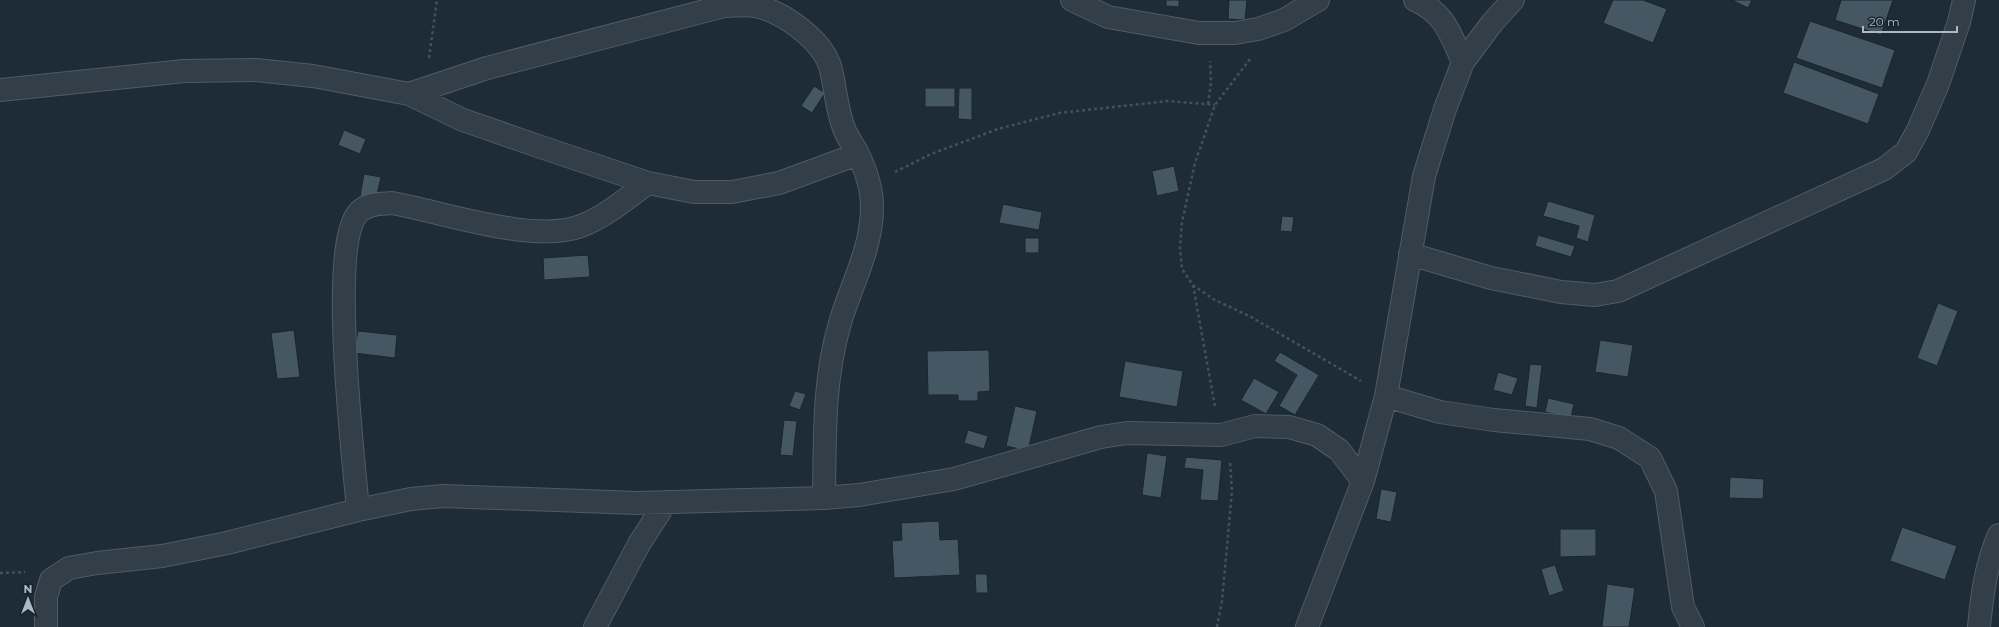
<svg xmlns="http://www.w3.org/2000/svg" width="1999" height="627" font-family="Montserrat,sans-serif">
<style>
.building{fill:#465764;stroke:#1a252f}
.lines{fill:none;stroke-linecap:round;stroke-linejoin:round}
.minor-casing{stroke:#4f5c66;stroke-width:24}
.path{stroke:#3e5555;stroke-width:2.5;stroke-dasharray:3 3;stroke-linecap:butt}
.minor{stroke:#323e48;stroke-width:22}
</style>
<rect width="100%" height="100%" fill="#1e2c38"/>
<!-- building -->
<path class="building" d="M1166 0H1179V7L1166 6Z
M1229 0H1247L1245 20 1228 19Z
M1613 0H1643L1667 9 1653 43 1603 23Z
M1732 0H1752L1748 8Z
M1841 0H1893L1881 35 1835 20Z
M1810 21 1895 50 1882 88 1796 58Z
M1794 62 1879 94 1868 124 1783 93Z
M814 86 825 93 812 113 801 106Z
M925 88H955V107H925Z
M959 88H972V120L958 119Z
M344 130 366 139 360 154 338 145Z
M1174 166 1179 191 1157 196 1152 171Z
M364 174 381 177 376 199 360 196Z
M1548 201 1595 215 1588 242 1576 238 1579 226 1543 216Z
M1003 204 1042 212 1039 230 999 223Z
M1282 216 1294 217 1292 232 1280 231Z
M1538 235 1575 246 1571 257 1535 246Z
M1025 238H1039V253H1025Z
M588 255 590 277 544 280 543 258Z
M1938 303 1958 311 1937 366 1917 358Z
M294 330 300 377 277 379 271 333Z
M358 331 397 335 395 358 354 353Z
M1600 340 1633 345 1628 377 1595 372Z
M989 350 990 391 978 392V401H958V395H928L927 351Z
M1280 352 1319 375 1295 415 1279 406 1297 375 1274 361Z
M1125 361 1183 371 1177 407 1119 397Z
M1530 364 1542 365 1537 408 1525 406Z
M1498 372 1518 378 1512 395 1493 390Z
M1254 378 1279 392 1266 414 1241 400Z
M795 391 806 394 800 410 789 406Z
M1548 398 1574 404 1571 418 1545 412Z
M1015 406 1037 411 1028 451 1006 446Z
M784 420 797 421 793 456 780 455Z
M968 430 988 436 984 449 964 443Z
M1147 453 1167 456 1161 498 1142 495Z
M1186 457 1222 460 1218 501 1200 500 1203 470 1184 468Z
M1730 477 1764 479 1763 499 1729 498Z
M1381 489 1397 492 1391 522 1376 519Z
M939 521 940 540 958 539 960 575 894 578 892 541 902 540 901 523Z
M1902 527 1957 546 1945 580 1890 561Z
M1560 529H1596V556L1560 557Z
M1555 565 1564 591 1549 596 1541 569Z
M975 574H987L988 593H976Z
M1607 584 1635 588 1629 627H1602Z"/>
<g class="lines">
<!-- minor casing -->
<g class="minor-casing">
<path id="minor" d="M1072 0 1108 17 1199 33H1235L1258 29 1284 20 1318 0
M1415 0C1446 14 1450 34 1463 62
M0 90 184 71 256 70 313 76 409 94 463 120 538 146 648 183 694 192H732L779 183 858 154
M409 94 487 68 724 6C734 6 745 4 755 6 782 11 821 39 830 66 836 88 836 110 845 131 848 138 853 145 857 152 865 168 872 189 872 207 872 249 851 285 840 323 823 380 825 439 824 498
M1410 254 1491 278 1561 292 1595 295 1618 291 1884 169 1906 152 1918 130 1938 84 1959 22 1964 0
M1386 396 1440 412 1494 420 1590 429 1619 438 1650 458 1666 491 1683 607 1693 627
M358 510C354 461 327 240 360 211 369 203 381 204 392 203 443 212 533 244 581 226 605 217 627 198 648 183
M46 627V597L51 580 69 568 97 563 162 556 227 543 358 510 411 499 443 496 637 503 824 498 859 495 954 479 1101 437 1127 433 1221 435 1255 426 1289 427 1317 435 1339 450 1363 481
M595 627 639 544 666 502
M1307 627 1363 481 1386 396 1424 176 1445 109 1463 62 1492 23 1513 0
M1979 627C1982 595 1986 564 1999 535"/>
</g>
<!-- path -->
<path class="path" d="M429 58 437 0
M1250 59 1215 105 1195 163 1182 222 1180 248 1182 269 1193 285 1213 299 1251 317 1361 381
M1208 104 1211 83 1210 61
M895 172 931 154 998 129 1059 113 1168 101 1215 105
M1193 285 1215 407
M0 573 25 572
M1217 627 1222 601 1232 491 1230 461"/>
<!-- minor -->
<use href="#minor" class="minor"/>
</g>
<!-- north arrow -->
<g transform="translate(28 599)" stroke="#18232d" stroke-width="3" paint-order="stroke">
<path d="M0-3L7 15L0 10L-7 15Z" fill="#acb9c5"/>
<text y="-6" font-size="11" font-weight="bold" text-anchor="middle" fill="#acb9c5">N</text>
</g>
<!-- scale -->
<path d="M1863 26v6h94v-6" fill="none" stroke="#acb9c5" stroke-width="2"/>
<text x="1869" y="26" font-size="12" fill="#acb9c5" stroke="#18232d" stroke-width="3" paint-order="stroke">20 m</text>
</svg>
